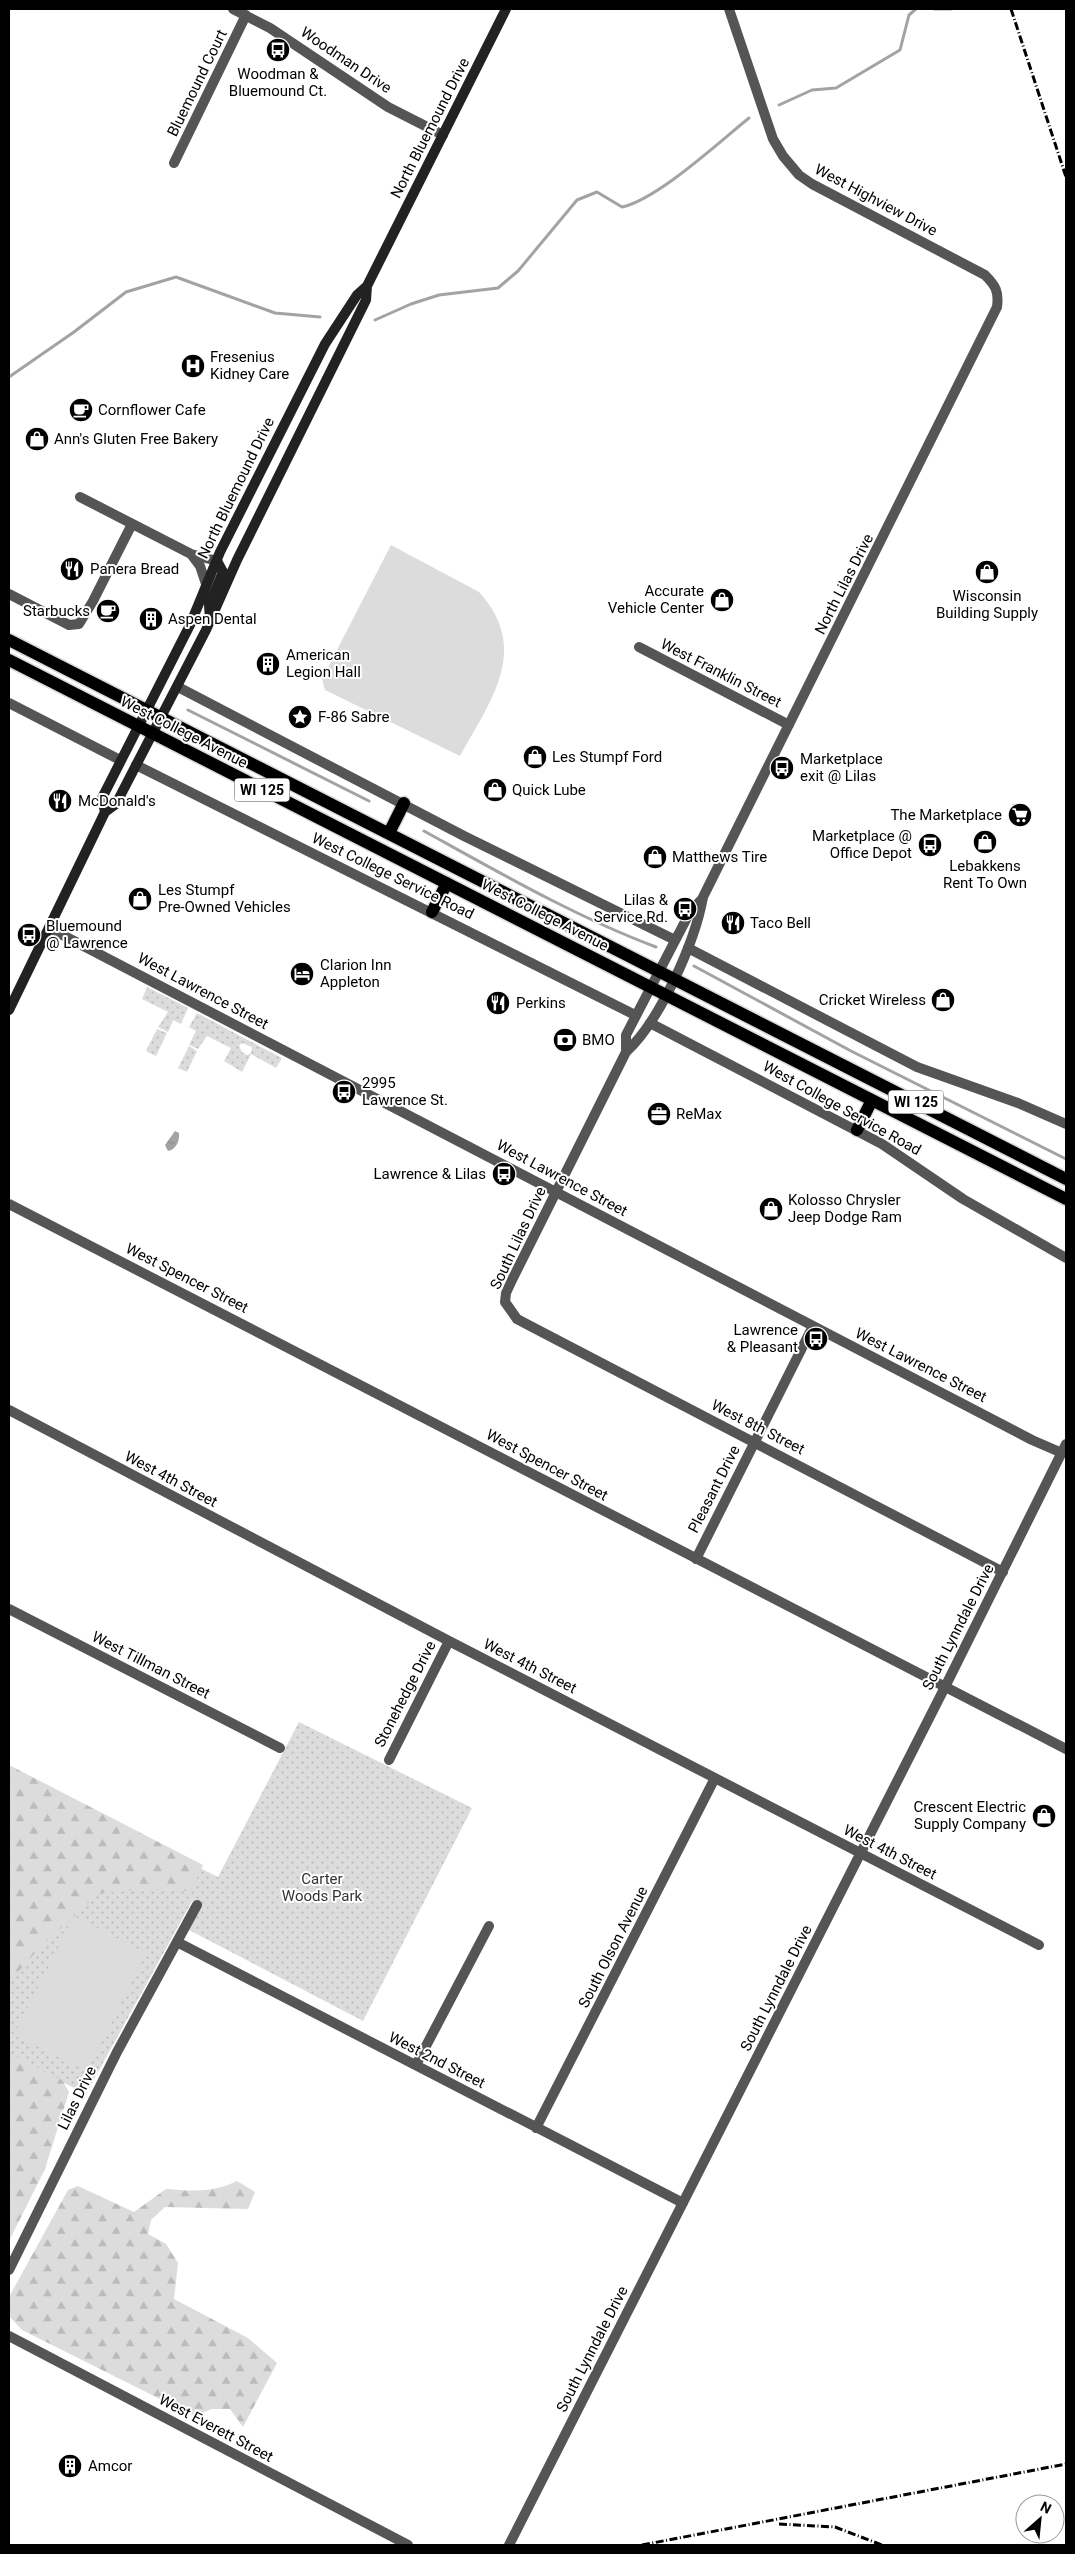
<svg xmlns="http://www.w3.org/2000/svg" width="1075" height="2554" font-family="Roboto,sans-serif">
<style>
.grass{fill:url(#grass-dots);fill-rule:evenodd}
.forest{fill:url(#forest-firs)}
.pitch{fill:#dcdcdc}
.water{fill:url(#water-ripples)}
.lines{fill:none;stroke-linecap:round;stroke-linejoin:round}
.stream{stroke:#a3a3a3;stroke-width:3}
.primary-casing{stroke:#dbdbdb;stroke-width:15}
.minor{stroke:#555;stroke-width:10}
.tertiary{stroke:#555;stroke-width:10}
.secondary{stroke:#222;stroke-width:10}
.primary{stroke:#000;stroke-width:12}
.rail{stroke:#000;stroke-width:3;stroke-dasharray:8 2.5 1 2.5;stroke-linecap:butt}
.labels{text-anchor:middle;stroke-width:4;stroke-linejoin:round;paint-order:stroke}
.shield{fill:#fff;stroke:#4c4c4c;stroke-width:1}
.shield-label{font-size:14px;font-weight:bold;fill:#000}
.street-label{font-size:15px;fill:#000;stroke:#fff}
.poi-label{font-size:15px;fill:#000;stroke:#fff;text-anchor:start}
.park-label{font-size:15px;fill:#333;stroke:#fff}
</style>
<defs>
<pattern id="grass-dots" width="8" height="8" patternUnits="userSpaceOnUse" patternTransform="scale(1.25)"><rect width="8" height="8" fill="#dcdcdc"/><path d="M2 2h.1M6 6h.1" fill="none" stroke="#bbb" stroke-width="1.8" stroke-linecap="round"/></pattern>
<pattern id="forest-firs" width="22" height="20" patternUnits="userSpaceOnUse" patternTransform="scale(1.25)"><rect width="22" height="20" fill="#dcdcdc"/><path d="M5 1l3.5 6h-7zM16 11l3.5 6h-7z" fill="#bbb"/></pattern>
<pattern id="water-ripples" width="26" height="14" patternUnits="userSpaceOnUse" patternTransform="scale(1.25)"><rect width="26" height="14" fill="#a3a3a3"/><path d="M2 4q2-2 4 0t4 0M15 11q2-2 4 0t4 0" fill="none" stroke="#8b8b8b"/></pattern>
</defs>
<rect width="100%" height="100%" fill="#fff"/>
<!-- grass -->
<path class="grass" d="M147 987 188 1008 181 1024 173 1020 168 1032 158 1027 168 1012 142 999Z
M197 1013 282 1058 276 1068 251 1054 242 1072 224 1061 231 1048 207 1036 198 1049 189 1045 196 1031 189 1027ZM242 1043 252 1047 251 1053 247 1055 242 1052 239 1046Z
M157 1029 167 1033 156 1056 146 1051Z
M189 1046 197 1051 187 1072 178 1068Z
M299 1722 472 1808 363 2021 189 1930 202 1906 192 1901 86 2094 9 2055V1772L218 1877Z"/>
<!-- forest -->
<path class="forest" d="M9 1765 203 1865 191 1891 143 1889 96 1894 84 1908 44 1943 9 1982Z
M9 2053 62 2080 69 2092 45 2169 9 2241Z
M237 2181 255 2192 248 2209 165 2207 151 2220 148 2234 166 2244 178 2263 174 2299 248 2338 277 2363 243 2427 230 2409H212L194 2416 22 2330 9 2316V2297L68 2190 78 2186 134 2212 166 2189C191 2191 213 2193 237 2181Z"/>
<!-- pitch -->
<path class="pitch" d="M391 545 479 592C531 649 491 700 460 756L325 690 322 679Z
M74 1916 146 1953 87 2071 14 2035Z"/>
<!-- water -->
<path class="water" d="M175 1131 179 1133C180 1140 176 1150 168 1151L165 1145Z"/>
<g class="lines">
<!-- stream -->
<path class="stream" d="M934 9H951
M779 105 812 90 836 88 900 50 909 15 916 9
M375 320 411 304 439 295 498 288 518 271 577 200 597 192 622 207C658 199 719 142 749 118
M9 377 74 332 126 292 176 277 275 313 320 317
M188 710 369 801
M424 831C500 873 576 917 656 947
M694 966 851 1051 1066 1159"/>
<!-- primary casing -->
<g class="primary-casing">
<path id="primary" d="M9 640 1066 1179
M9 660 1066 1199
M389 833 404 803
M432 912 447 883
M857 1130 872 1100"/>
</g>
<!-- minor -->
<path class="minor" d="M233 9 270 28 388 107 443 135
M729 9 773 139 783 156 799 175 812 184 985 275C996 286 999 292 997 307L703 897C695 942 660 1021 626 1052L512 1280 506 1293 505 1302 517 1319 536 1329 1003 1572
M174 163 246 15
M80 497 191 554 217 561
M191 554 200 566 206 584
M9 594 69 625 79 624 93 601 132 524
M639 647 789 725
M178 687 464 836 675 940
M49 928 1032 1440 1062 1453
M626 1052V1035L690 912 703 898
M9 1410 449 1641 1039 1945
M696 1559 813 1326
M9 1609 280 1748
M389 1760 449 1641
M177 1942 683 2203
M416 2065 489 1926
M536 2128 715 1778
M9 2270 117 2052 197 1905
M9 2336 408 2545
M509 2545 945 1687"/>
<!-- tertiary -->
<path class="tertiary" d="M9 703 120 760
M136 765 635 1015
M688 948 917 1067 1018 1103 1066 1124
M650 1023 882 1144 963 1199 1066 1258
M9 1204 1066 1749
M945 1687 1066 1444"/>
<!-- secondary -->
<path class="secondary" d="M210 620 209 605 223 572 217 561
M105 812 102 798 190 625 220 552 325 344 357 295 367 286
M9 1010 105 812 116 804 206 630 237 560 366 300 367 286 506 9"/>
<!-- primary -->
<use href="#primary" class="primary"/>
<!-- rail -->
<path class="rail" d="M1011 9 1066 177
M779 2524 835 2527 882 2545
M642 2545 1066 2464"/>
</g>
<!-- icons -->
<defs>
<g id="bus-disc" transform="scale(1.25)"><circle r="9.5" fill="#000" stroke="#fff"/><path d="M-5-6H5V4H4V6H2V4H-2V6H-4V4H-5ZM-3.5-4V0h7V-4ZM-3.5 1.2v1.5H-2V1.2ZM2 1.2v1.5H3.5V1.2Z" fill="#fff"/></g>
<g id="hospital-disc" transform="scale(1.25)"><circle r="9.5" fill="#000" stroke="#fff"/><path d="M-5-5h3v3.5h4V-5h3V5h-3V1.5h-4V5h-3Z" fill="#fff"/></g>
<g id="cafe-disc" transform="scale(1.25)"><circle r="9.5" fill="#000" stroke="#fff"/><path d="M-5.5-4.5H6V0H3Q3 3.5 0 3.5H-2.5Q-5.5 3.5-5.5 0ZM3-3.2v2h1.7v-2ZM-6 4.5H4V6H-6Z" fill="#fff"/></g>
<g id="shop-disc" transform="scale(1.25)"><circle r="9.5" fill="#000" stroke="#fff"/><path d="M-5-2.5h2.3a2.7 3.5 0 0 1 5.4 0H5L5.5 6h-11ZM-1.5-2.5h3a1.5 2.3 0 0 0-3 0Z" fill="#fff"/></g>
<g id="restaurant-disc" transform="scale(1.25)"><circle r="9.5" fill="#000" stroke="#fff"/><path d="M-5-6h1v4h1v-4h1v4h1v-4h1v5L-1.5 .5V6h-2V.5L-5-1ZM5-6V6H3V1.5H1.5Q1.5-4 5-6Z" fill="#fff"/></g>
<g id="building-disc" transform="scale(1.25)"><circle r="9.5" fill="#000" stroke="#fff"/><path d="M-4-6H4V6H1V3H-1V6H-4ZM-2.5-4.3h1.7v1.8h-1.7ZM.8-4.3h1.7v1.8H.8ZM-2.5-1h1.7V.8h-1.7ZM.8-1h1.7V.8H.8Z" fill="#fff"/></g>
<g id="sight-disc" transform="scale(1.25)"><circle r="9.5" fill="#000" stroke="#fff"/><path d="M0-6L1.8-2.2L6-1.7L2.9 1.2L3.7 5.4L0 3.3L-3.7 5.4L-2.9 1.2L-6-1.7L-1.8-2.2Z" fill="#fff"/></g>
<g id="supermarket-disc" transform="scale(1.25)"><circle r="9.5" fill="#000" stroke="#fff"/><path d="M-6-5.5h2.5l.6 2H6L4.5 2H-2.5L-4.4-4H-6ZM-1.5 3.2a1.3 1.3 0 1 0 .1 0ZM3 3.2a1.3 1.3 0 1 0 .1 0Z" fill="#fff"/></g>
<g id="hotel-disc" transform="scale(1.25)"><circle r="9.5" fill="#000" stroke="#fff"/><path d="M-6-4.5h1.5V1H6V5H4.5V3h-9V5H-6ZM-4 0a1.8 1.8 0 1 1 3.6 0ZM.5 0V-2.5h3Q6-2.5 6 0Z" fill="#fff"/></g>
<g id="bank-disc" transform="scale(1.25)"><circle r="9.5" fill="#000" stroke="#fff"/><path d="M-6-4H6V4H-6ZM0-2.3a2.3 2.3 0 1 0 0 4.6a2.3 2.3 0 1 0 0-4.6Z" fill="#fff"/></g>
<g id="office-disc" transform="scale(1.25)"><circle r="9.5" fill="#000" stroke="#fff"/><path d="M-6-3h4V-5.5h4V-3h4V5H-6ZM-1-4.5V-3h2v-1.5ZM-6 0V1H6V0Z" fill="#fff"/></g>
</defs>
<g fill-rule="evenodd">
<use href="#bus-disc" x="278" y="50"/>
<use href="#hospital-disc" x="193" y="366"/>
<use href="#cafe-disc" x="81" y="410"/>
<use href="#shop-disc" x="37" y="439"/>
<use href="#restaurant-disc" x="72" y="569"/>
<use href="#shop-disc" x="987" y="572"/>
<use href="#shop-disc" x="722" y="600"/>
<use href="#cafe-disc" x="108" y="611"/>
<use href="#building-disc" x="151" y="619"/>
<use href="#building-disc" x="268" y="664"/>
<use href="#sight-disc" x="300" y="717"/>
<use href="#shop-disc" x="535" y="757"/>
<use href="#bus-disc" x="782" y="768"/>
<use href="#shop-disc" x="495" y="790"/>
<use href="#restaurant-disc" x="60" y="801"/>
<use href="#supermarket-disc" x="1020" y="815"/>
<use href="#shop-disc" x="985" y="842"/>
<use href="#bus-disc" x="930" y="845"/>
<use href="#shop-disc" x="655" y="857"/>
<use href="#shop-disc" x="140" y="899"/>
<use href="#bus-disc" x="685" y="909"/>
<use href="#restaurant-disc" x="733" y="923"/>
<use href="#bus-disc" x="29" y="935"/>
<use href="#hotel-disc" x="302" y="974"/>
<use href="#shop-disc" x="943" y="1000"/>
<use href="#restaurant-disc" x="498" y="1003"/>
<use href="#bank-disc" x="565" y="1040"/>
<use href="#bus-disc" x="344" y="1092"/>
<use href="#office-disc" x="659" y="1114"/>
<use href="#bus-disc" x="504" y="1174"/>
<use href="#shop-disc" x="771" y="1209"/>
<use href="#bus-disc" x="816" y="1339"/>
<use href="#shop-disc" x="1044" y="1816"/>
<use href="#building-disc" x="70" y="2466"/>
</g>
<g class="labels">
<!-- shield labels -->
<g class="shield">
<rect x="234.5" y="778.5" width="55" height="23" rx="4"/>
<rect x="888.5" y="1090.5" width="55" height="23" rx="4"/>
</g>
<g class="shield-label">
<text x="262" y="795">WI 125</text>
<text x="916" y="1107">WI 125</text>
</g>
<!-- street labels -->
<g class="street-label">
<text transform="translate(346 60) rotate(34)" y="5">Woodman Drive</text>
<text transform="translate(197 83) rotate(-64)" y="5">Bluemound Court</text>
<text transform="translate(430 128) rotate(-63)" y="5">North Bluemound Drive</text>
<text transform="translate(876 200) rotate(28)" y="5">West Highview Drive</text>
<text transform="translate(236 488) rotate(-64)" y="5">North Bluemound Drive</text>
<text transform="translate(844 584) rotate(-63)" y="5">North Lilas Drive</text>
<text transform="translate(721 673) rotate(27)" y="5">West Franklin Street</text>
<text transform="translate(184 732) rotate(27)" y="5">West College Avenue</text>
<text transform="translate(393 876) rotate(26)" y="5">West College Service Road</text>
<text transform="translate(545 915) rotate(27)" y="5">West College Avenue</text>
<text transform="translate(203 991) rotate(28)" y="5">West Lawrence Street</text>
<text transform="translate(842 1108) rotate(29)" y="5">West College Service Road</text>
<text transform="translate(562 1178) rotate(28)" y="5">West Lawrence Street</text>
<text transform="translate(518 1238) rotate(-65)" y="5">South Lilas Drive</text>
<text transform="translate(187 1278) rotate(27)" y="5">West Spencer Street</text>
<text transform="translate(921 1365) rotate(27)" y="5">West Lawrence Street</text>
<text transform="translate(758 1427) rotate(27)" y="5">West 8th Street</text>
<text transform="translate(547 1465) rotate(28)" y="5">West Spencer Street</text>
<text transform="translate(171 1479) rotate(28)" y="5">West 4th Street</text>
<text transform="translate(714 1489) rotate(-63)" y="5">Pleasant Drive</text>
<text transform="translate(958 1627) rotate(-63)" y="5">South Lynndale Drive</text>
<text transform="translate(151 1665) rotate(27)" y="5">West Tillman Street</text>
<text transform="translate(530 1666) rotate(27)" y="5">West 4th Street</text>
<text transform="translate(405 1694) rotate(-63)" y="5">Stonehedge Drive</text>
<text transform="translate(890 1852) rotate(27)" y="5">West 4th Street</text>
<text transform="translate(613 1947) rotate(-63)" y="5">South Olson Avenue</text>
<text transform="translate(776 1988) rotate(-63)" y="5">South Lynndale Drive</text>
<text transform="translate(437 2060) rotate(27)" y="5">West 2nd Street</text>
<text transform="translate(77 2098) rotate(-64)" y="5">Lilas Drive</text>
<text transform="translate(592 2349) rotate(-63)" y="5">South Lynndale Drive</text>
<text transform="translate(216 2428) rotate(28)" y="5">West Everett Street</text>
</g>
<!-- poi labels -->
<g class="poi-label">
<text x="278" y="79" text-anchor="middle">Woodman &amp;<tspan x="278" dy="17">Bluemound Ct.</tspan></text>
<text x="210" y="362">Fresenius<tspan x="210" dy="17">Kidney Care</tspan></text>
<text x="98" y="415">Cornflower Cafe</text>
<text x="54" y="444">Ann's Gluten Free Bakery</text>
<text x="90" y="574">Panera Bread</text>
<text x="704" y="596" text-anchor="end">Accurate<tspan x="704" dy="17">Vehicle Center</tspan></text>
<text x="987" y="601" text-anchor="middle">Wisconsin<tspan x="987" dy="17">Building Supply</tspan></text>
<text x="90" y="616" text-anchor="end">Starbucks</text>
<text x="168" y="624">Aspen Dental</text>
<text x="286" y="660">American<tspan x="286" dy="17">Legion Hall</tspan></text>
<text x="318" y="722">F-86 Sabre</text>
<text x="552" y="762">Les Stumpf Ford</text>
<text x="800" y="764">Marketplace<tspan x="800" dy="17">exit @ Lilas</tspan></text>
<text x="512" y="795">Quick Lube</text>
<text x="78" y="806">McDonald's</text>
<text x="1002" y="820" text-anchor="end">The Marketplace</text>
<text x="912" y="841" text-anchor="end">Marketplace @<tspan x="912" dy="17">Office Depot</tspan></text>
<text x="672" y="862">Matthews Tire</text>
<text x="985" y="871" text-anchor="middle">Lebakkens<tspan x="985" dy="17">Rent To Own</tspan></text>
<text x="158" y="895">Les Stumpf<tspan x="158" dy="17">Pre-Owned Vehicles</tspan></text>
<text x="668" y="905" text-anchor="end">Lilas &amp;<tspan x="668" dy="17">Service Rd.</tspan></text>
<text x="750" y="928">Taco Bell</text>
<text x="46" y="931">Bluemound<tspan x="46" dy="17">@ Lawrence</tspan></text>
<text x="320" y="970">Clarion Inn<tspan x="320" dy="17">Appleton</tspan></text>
<text x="926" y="1005" text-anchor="end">Cricket Wireless</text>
<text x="516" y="1008">Perkins</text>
<text x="582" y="1045">BMO</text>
<text x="362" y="1088">2995<tspan x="362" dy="17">Lawrence St.</tspan></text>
<text x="676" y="1119">ReMax</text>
<text x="486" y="1179" text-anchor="end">Lawrence &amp; Lilas</text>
<text x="788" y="1205">Kolosso Chrysler<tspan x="788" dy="17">Jeep Dodge Ram</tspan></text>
<text x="798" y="1335" text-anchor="end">Lawrence<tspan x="798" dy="17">&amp; Pleasant</tspan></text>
<text x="1026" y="1812" text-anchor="end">Crescent Electric<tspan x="1026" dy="17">Supply Company</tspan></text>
<text x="88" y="2471">Amcor</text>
</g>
<!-- park labels -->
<g class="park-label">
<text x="322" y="1884">Carter<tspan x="322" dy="17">Woods Park</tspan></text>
</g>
</g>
<!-- border -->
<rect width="1075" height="2554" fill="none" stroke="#000000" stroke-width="20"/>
<!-- north arrow -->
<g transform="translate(1040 2519) rotate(27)"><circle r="24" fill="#ffffff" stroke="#999999"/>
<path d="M0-4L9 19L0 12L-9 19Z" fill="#000000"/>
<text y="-8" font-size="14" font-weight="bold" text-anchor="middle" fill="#000000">N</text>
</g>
</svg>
